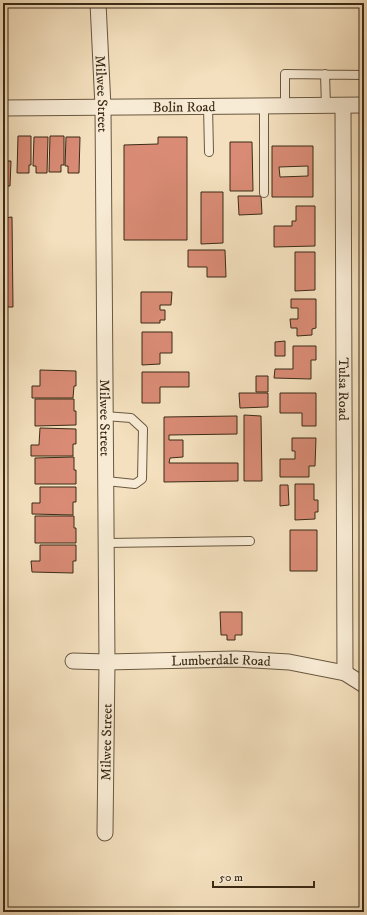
<svg xmlns="http://www.w3.org/2000/svg" width="367" height="915" font-family="'IM FELL DW Pica',serif">
<style>
.building{fill:#d98b75;stroke:#3b2b16;fill-rule:evenodd}
.lines{fill:none;stroke-linecap:round;stroke-linejoin:round}
.service-casing{stroke:#695840;stroke-width:10}
.minor-casing{stroke:#695840;stroke-width:17}
.service{stroke:#f8ebd5;stroke-width:8}
.minor{stroke:#f8ebd5;stroke-width:15}
.labels{text-anchor:middle;stroke-width:3;stroke-linejoin:round;paint-order:stroke}
.street-label{font-size:14px;fill:#3b2b16;stroke:#f8ebd5}
</style>
<rect width="100%" height="100%" fill="#f4e0be"/>
<filter id="stains"><feTurbulence type="fractalNoise" baseFrequency=".005" numOctaves="4"/><feColorMatrix values="0 0 0 0 .2 0 0 0 0 .09 0 0 0 0 .02 0 0 0 .5 -.17"/></filter>
<radialGradient id="worn" r=".72"><stop offset=".6" stop-color="#630" stop-opacity="0"/><stop offset="1" stop-color="#630" stop-opacity=".3"/></radialGradient>
<!-- building -->
<path class="building" d="M18 136H31V165H29V173H17Z
M50 136H64V165H61V172H49Z
M34 137H48L47 173H36V166H33Z
M66 137H80L79 173H68V166H65Z
M158 137H187V240H124V145L158 144Z
M230 142H252L253 191H230Z
M272 146H313V197H272ZM308 166V176L280 177 279 167Z
M3 161H11L10 186H3Z
M201 192H223V243L201 244Z
M238 196H261L262 214 239 215Z
M296 206H315V246L274 247V226H292V221H296Z
M12 217 13 307H3V218Z
M188 250H225L226 277H207V267H188Z
M295 252H315V290L295 291Z
M141 292H172L171 305H160V310H165V320H160V323H141Z
M291 299H316V328L312 329V335L297 336V328H291L290 319H298V308H291Z
M142 332H172V353H160V364L142 365Z
M285 341V356H275V342Z
M293 346H316V360H311V379L274 378 275 369H293Z
M40 370 76 371V386H74L73 398H32V386H40Z
M142 372H189V387H160V403H142Z
M256 376H268V392H256Z
M239 393H268V407L240 408Z
M280 393H316V426H302V413H280Z
M35 399H74V411H76V425L35 426Z
M244 415 261 416 262 481H244Z
M237 416V434L169 435V440H183V457L170 458 169 463H238V481L164 482V417Z
M40 428 76 429V444H73V456H31V445H39Z
M292 438H316L315 466H309V477H280V459H295V451H292Z
M74 457V470H76V484H35V458Z
M295 484H314V500H318V512H315V519L295 520Z
M280 485H288L289 505 280 506Z
M40 487H76V502H73V515L32 514V503H40Z
M35 516H74V528H76V543H35Z
M290 530H317V571H290Z
M40 545H76V561H73V573L32 572 31 561H40Z
M220 612H242V635H235V640H227V635H221Z"/>
<g class="lines">
<!-- service casing -->
<g class="service-casing">
<path id="service" d="M325 74 326 106
M208 106 209 152
M264 106V193
M285 106V74L364 75
M105 416 131 418 143 429 142 479 135 484 106 481
M106 543 250 541"/>
</g>
<!-- minor casing -->
<g class="minor-casing">
<g id="minor">
<path id="s1" d="M98 3 103 107 107 662 105 833"/>
<path id="s2" d="M343 106 345 673"/>
<path id="s3" d="M3 108 364 105"/>
<path id="s4" d="M73 661 107 662 236 659 289 662 345 673 364 685"/>
</g>
</g>
<!-- service -->
<use href="#service" class="service"/>
<!-- minor -->
<use href="#minor" class="minor"/>
</g>
<g class="labels">
<!-- street labels -->
<g class="street-label">
<text dy="5" stroke="none"><textPath href="#s1" startOffset="91">Milwee Street</textPath></text>
<text dy="5" stroke="none"><textPath href="#s3" startOffset="181">Bolin Road</textPath></text>
<text dy="5" stroke="none"><textPath href="#s2" startOffset="283">Tulsa Road</textPath></text>
<text dy="5" stroke="none"><textPath href="#s1" startOffset="415">Milwee Street</textPath></text>
<text dy="5" stroke="none"><textPath href="#s4" startOffset="148">Lumberdale Road</textPath></text>
<text transform="translate(106 742) rotate(-89)" y="5">Milwee Street</text>
</g>
</g>
<!-- margin -->
<rect width="367" height="915" fill="none" stroke="#f4e0be" stroke-width="16"/>
<rect x="4" y="4" width="359" height="907" fill="none" stroke="#3b2b16" stroke-width="2"/>
<rect x="8" y="8" width="351" height="899" fill="none" stroke="#3b2b16"/>
<!-- scale -->
<path d="M213 881v6h101v-6" fill="none" stroke="#3b2b16" stroke-width="2"/>
<text x="219" y="881" font-size="12" fill="#3b2b16" stroke="#f8ebd5" stroke-width="3" paint-order="stroke">50 m</text>
<rect width="100%" height="100%" filter="url(#stains)"/>
<rect width="100%" height="100%" fill="url(#worn)"/>
</svg>
